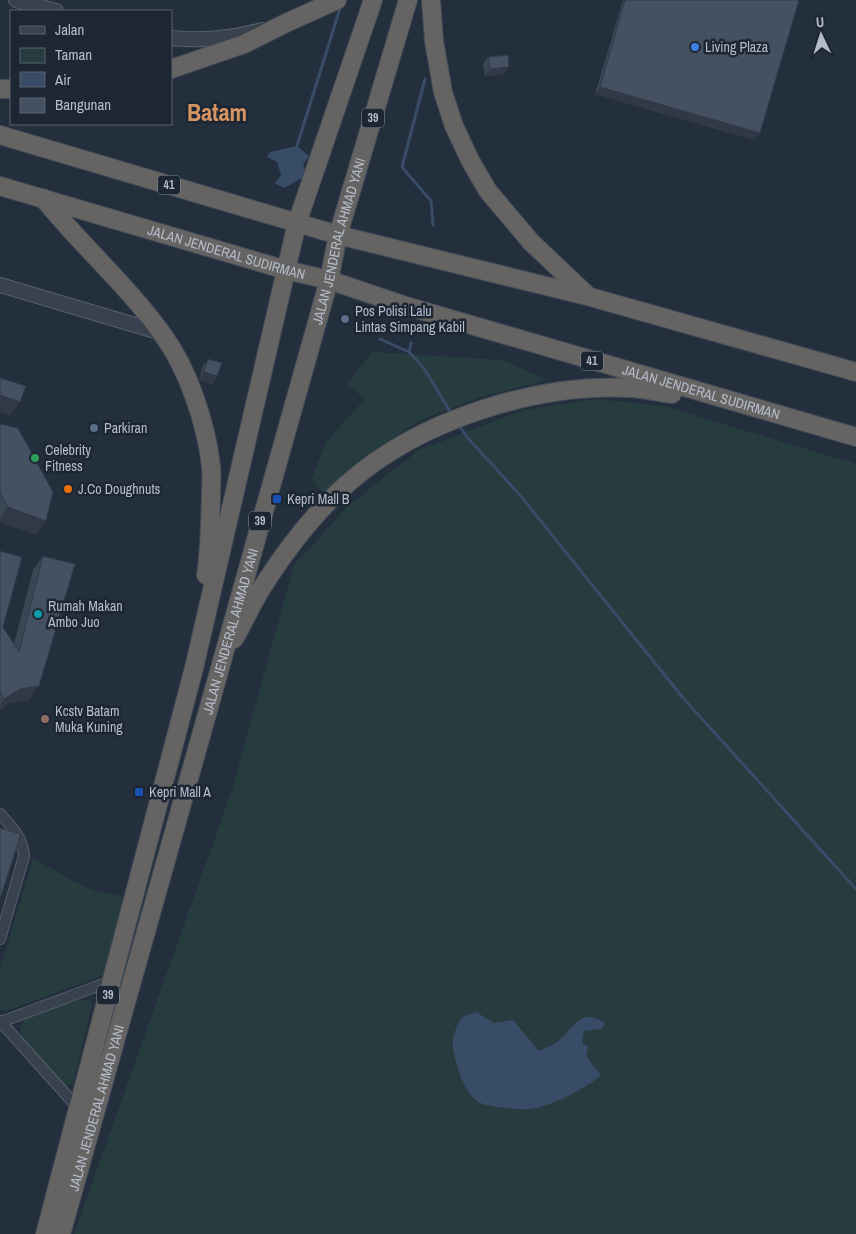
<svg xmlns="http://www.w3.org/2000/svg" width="856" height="1234" font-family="'Archivo Narrow',sans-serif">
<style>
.green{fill:#263c3f}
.water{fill:#394c67}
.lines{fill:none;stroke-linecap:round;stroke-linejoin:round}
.stream{stroke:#394c67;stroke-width:3}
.minor-casing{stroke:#565f6c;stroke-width:12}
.tertiary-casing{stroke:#565f6c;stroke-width:16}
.trunk-casing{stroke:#434c59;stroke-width:20}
.minor{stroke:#38414e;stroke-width:10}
.tertiary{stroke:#38414e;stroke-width:14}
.trunk{stroke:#656462;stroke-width:18}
.wall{fill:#3b4654}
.shaded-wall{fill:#303945}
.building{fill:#455162;stroke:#303945}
.shop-dot{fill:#3f7fe0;stroke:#1d2633;stroke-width:2}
.service-dot{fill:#5c6f8a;stroke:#1d2633;stroke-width:2}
.leisure-dot{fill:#2e9e5b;stroke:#1d2633;stroke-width:2}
.food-dot{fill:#e8710a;stroke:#1d2633;stroke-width:2}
.transit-dot{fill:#1a4fb4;stroke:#1d2633;stroke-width:2}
.culture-dot{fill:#0f9aa8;stroke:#1d2633;stroke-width:2}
.education-dot{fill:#8d6e63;stroke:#1d2633;stroke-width:2}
.labels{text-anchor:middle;stroke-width:5;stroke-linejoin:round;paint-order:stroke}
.shield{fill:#1d2633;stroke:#878f9c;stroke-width:1}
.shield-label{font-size:12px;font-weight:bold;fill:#b4bcc9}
.poi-label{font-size:14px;fill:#b4bcc9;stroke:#1d2633;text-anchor:start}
.street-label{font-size:14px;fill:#b4bcc9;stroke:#1d2633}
.town-label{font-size:24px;font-weight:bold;fill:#d59563;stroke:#1d2633}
</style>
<rect width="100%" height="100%" fill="#242f3e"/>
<!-- green -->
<path class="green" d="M372 352 503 360 547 380 481 397 421 420 367 455 324 493 311 480 326 442 365 399 347 384Z
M598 399 663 406 856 464V1234H74L232 790 294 565 349 505 419 450 523 410Z
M33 859C53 868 70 881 90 889 101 893 114 894 125 897L107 974 6 1011 0 1009V969Z
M79 1000H90L92 1005 73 1083 67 1086 61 1084 21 1037 20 1027 25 1019 31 1014Z"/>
<!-- water -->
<path class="water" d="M297 146 309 156 303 165 306 173 302 178 284 188 275 183 281 175 277 162 267 157 270 152Z
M476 1012 494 1023 513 1020 539 1051C545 1048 551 1046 557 1042 574 1029 580 1006 605 1023L602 1029 584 1031 582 1043 588 1047 586 1055 593 1066 601 1075C587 1088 548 1108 529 1109 519 1110 493 1107 483 1104 470 1100 461 1080 458 1068 451 1045 450 1038 462 1017Z"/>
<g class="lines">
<!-- stream -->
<path class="stream" d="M425 79 402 167 431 201 433 225
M297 146 341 5
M380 339 409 352 423 367 453 416
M409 352 411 343
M459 425 467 437 519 494 684 699 856 889"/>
<!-- minor casing -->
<g class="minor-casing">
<path id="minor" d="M0 814C12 827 23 838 24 856L0 939
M0 1021 78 1108
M1 1022 111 981"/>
</g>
<!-- tertiary casing -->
<g class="tertiary-casing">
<path id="tertiary" d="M16 0 56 11
M171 38C201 41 234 38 262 30
M0 285 162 333"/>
</g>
<!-- trunk casing -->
<g class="trunk-casing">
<g id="trunk">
<path d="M431 0 434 41 443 92 454 126 471 162 488 191 531 242 586 294"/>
<path d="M171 69 244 44 286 23 337 0"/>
<path d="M0 89H11"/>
<path d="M0 135 338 235 587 296 856 372"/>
<path id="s1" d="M0 186 286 270 329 280 406 306 856 437"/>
<path d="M43 198C81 245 128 286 163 335 188 369 206 423 211 466 212 476 211 486 211 496 210 522 210 549 206 575"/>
<path d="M234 639C244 622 252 603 263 586 286 550 314 513 347 484 419 420 536 383 631 388 645 389 659 392 672 394"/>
<path d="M45 1234 194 668 297 223 373 0"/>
<path id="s2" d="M61 1234 329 280 338 235 408 0"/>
</g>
</g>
<!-- minor -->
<use href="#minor" class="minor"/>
<!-- tertiary -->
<use href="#tertiary" class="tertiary"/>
<!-- trunk -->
<use href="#trunk" class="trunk"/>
</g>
<!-- wall -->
<path class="wall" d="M623 0H799L760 133 754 140 595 94Z
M488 57 504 74 485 76 483 64Z
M208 359 217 376 212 384 199 380 203 366Z
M0 424 46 521 36 535 0 522Z
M0 551 3 627 14 644 33 570 43 556 29 700 10 703 0 710Z"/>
<!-- shaded-wall -->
<path class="shaded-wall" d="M509 67 504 74 485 76 490 69Z
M600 87 760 133 754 140 595 94Z
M204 372 217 376 212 384 199 380Z
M0 395 20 402 10 416 0 412Z
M8 507 46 521 36 535 0 522V518Z
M39 686 29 700 10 703 0 710V706L4 699 20 689Z"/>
<!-- building -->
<path class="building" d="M625 0H799L760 133 600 87Z
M508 55 509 67 490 69 488 57Z
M208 359 222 363 217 376 204 372Z
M0 378 26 386 20 402 0 395Z
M0 424 18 428 53 492 46 521 8 507 0 493Z
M0 551 22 557 3 627 19 652 43 556 75 564 39 686 20 689 4 699 0 692Z
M0 828 21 834 0 899Z"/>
<!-- markers -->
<circle class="shop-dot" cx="695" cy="47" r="5"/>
<g class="service-dot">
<circle cx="345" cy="319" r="5"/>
<circle cx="94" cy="428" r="5"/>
</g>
<circle class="leisure-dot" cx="35" cy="458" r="5"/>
<circle class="food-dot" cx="68" cy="489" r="5"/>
<g class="transit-dot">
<rect x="272" y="494" width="10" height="10" rx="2.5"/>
<rect x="134" y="787" width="10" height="10" rx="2.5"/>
</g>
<circle class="culture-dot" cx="38" cy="614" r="5"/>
<circle class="education-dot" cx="45" cy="719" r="5"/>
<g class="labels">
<!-- shield labels -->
<g class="shield">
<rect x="362" y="108.5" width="22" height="19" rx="4"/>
<rect x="158" y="175.5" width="22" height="19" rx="4"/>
<rect x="581" y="351.5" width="22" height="19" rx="4"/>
<rect x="249" y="511.5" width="22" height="19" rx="4"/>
<rect x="97" y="985.5" width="22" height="19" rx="4"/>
</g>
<g class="shield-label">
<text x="373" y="122">39</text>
<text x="169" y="189">41</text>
<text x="592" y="365">41</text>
<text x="260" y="525">39</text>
<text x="108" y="999">39</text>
</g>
<!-- poi labels -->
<g class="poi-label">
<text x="705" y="52">Living Plaza</text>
<text x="355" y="316">Pos Polisi Lalu<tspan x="355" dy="16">Lintas Simpang Kabil</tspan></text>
<text x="104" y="433">Parkiran</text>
<text x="45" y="455">Celebrity<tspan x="45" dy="16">Fitness</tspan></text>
<text x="78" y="494">J.Co Doughnuts</text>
<text x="287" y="504">Kepri Mall B</text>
<text x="48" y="611">Rumah Makan<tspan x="48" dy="16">Ambo Juo</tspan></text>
<text x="55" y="716">Kcstv Batam<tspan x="55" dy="16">Muka Kuning</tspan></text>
<text x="149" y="797">Kepri Mall A</text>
</g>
<!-- street labels -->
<g class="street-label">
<text dy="5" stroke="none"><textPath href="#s2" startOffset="1031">JALAN JENDERAL AHMAD YANI</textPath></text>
<text dy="5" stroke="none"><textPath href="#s1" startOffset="236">JALAN JENDERAL SUDIRMAN</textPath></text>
<text dy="5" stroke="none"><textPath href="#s1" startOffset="731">JALAN JENDERAL SUDIRMAN</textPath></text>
<text dy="5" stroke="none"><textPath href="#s2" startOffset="626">JALAN JENDERAL AHMAD YANI</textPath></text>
<text dy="5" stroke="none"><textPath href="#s2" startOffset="131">JALAN JENDERAL AHMAD YANI</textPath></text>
</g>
<!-- town labels -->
<g class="town-label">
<text x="217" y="121">Batam</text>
</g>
</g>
<!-- legend -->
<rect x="10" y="10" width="162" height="115" fill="#1d2633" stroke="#59626f"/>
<rect x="20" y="26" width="25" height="8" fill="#38414e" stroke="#59626f"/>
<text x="55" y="35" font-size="15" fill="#b4bcc9">Jalan</text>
<rect x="20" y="48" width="25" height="15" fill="#263c3f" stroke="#59626f"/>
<text x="55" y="60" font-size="15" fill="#b4bcc9">Taman</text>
<rect x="20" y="72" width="25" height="15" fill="#394c67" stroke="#59626f"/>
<text x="55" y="85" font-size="15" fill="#b4bcc9">Air</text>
<rect x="20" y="98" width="25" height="15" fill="#455162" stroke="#59626f"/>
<text x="55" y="110" font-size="15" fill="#b4bcc9">Bangunan</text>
<!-- north arrow -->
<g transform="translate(821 35) rotate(356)" stroke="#1d2633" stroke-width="4" paint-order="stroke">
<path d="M0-4L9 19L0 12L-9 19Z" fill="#b4bcc9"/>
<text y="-8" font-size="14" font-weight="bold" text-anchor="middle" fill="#b4bcc9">U</text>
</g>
</svg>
